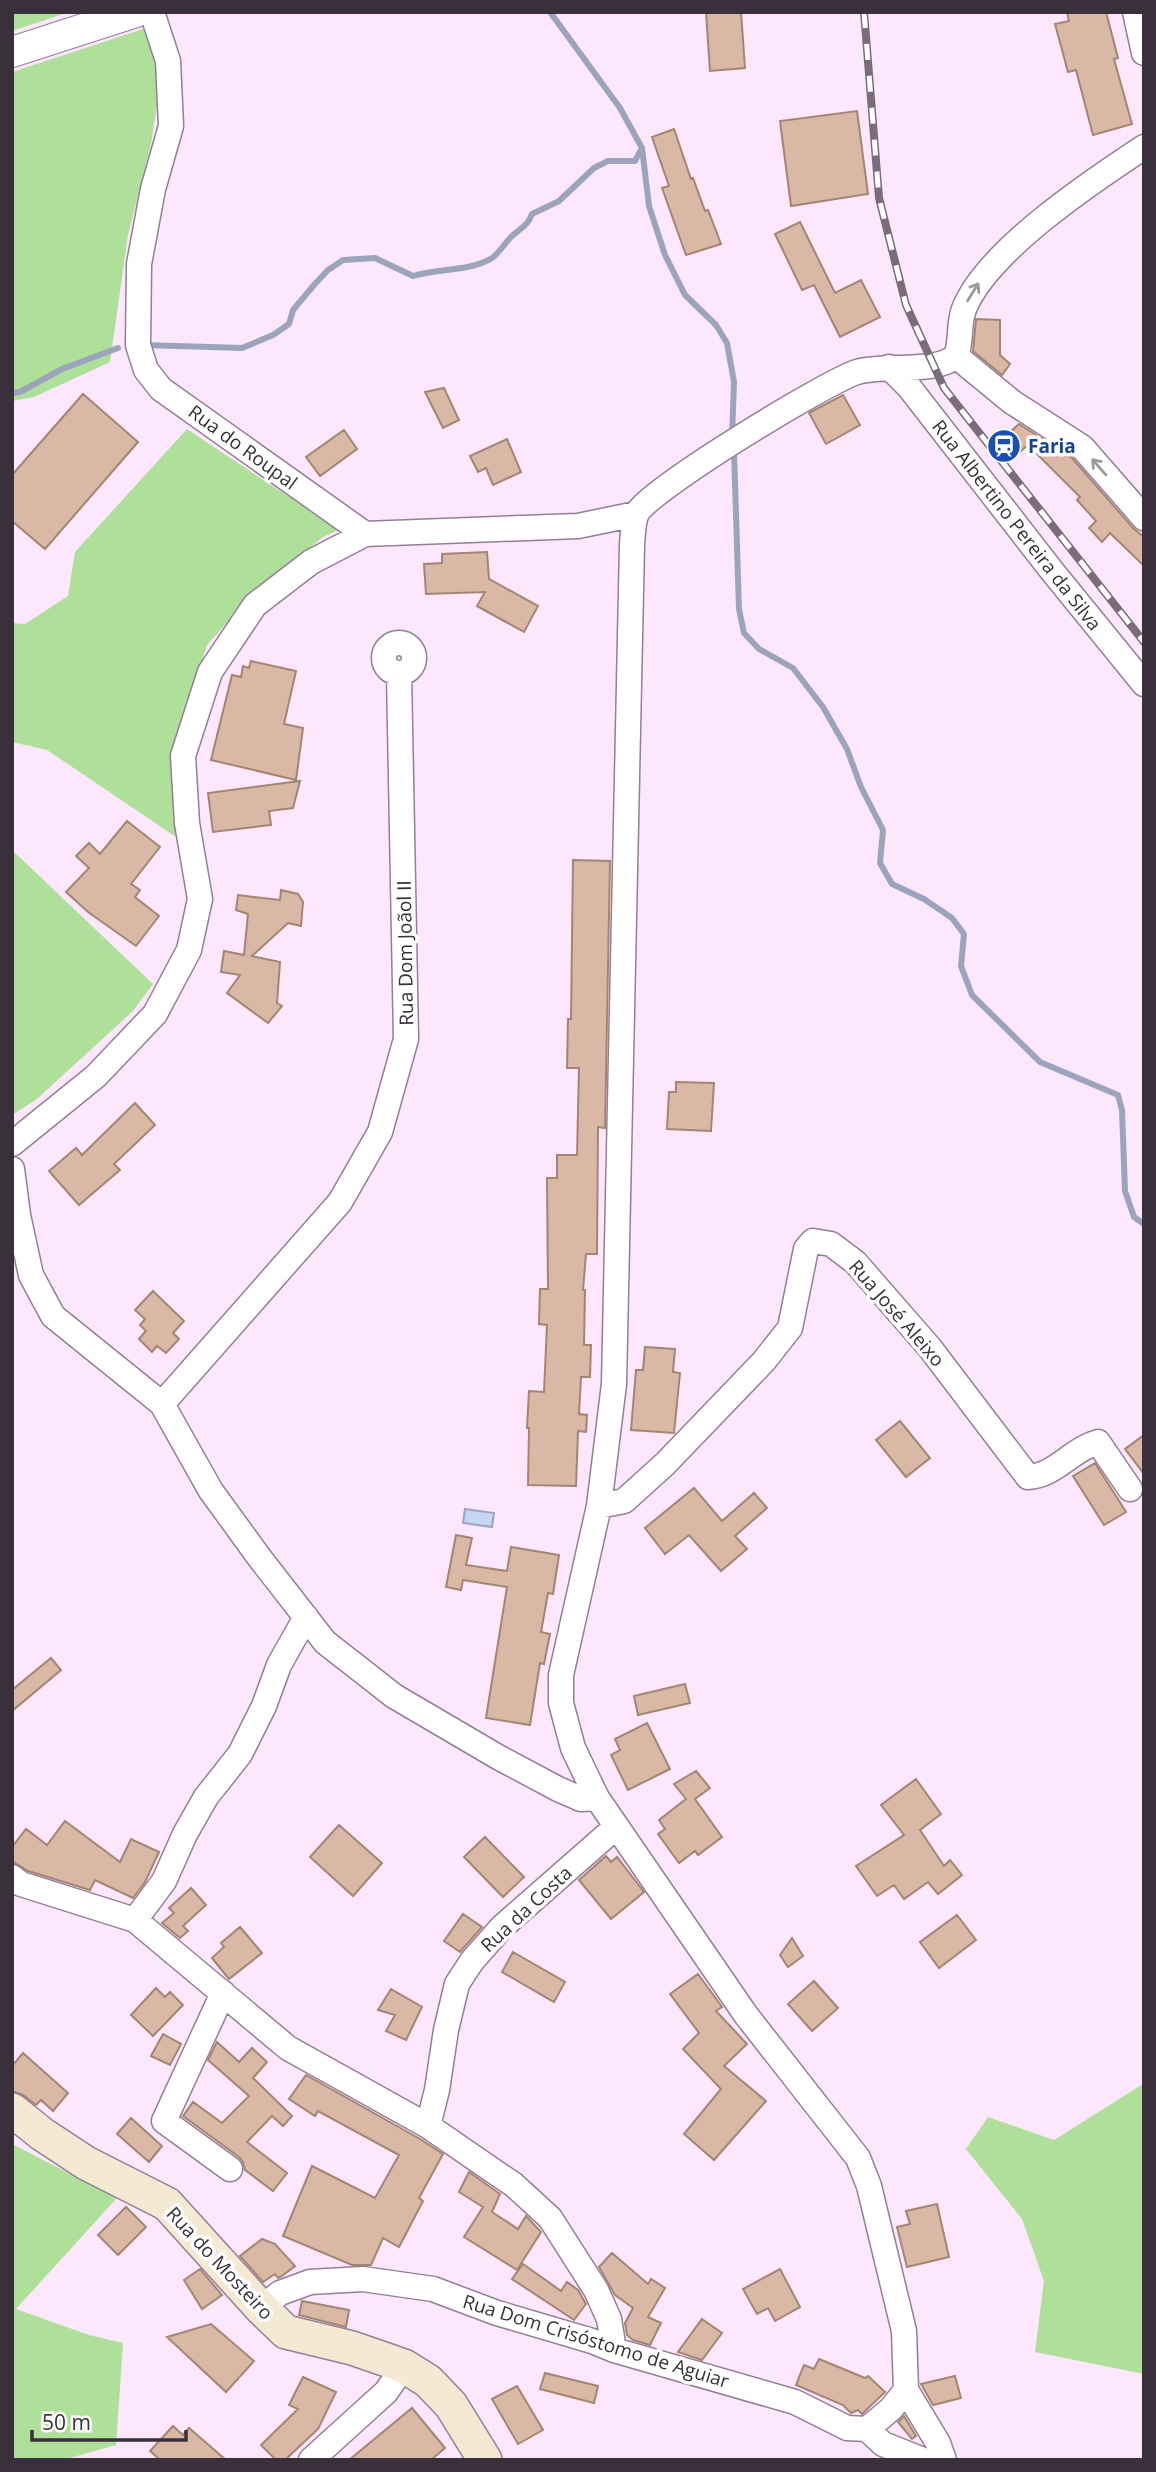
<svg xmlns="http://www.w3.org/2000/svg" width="1156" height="2472" font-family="'Open Sans',sans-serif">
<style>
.green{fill:#afe099}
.water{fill:#c6d5f4;stroke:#9ca4bc;stroke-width:2}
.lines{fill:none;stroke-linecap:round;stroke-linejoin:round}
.stream{stroke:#9ca4bc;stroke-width:6}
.building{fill:#d9b9a6;stroke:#a38572;stroke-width:2}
.minor-casing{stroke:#957e97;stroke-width:27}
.tertiary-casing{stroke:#957e97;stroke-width:32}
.secondary-casing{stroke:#957e97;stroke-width:36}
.minor{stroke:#fff;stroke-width:24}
.tertiary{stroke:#fff;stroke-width:30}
.secondary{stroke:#f4ead4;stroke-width:33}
.rail-casing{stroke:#7a6c7b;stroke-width:8}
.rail{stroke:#fff;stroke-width:5;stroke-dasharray:16;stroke-linecap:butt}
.oneway{stroke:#9c989d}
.labels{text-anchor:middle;stroke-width:7;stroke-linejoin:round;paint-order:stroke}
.transit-label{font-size:19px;font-weight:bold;fill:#164399;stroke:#fff;text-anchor:start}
.street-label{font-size:19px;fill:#3a303b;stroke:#fff}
</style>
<rect width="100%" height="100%" fill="#fce7fd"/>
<!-- green -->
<path class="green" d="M12 12H69L12 31Z
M146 28 160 87 151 144 128 235 110 362 34 397 12 401V72Z
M187 429 283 493 343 528 323 537 282 570 242 606 207 645 188 703 171 776 176 837 47 750 12 742V623L25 624 68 596 75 552Z
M12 850 153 984 133 1011 37 1099 12 1115Z
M1143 2084 1144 2086V2374L1035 2352 1044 2281 1022 2219 966 2149 988 2117 1054 2140Z
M12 2144 117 2198 16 2309 89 2335 123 2343 116 2445 63 2460H12Z"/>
<!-- water -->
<path class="water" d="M465 1509 494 1513 492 1527 463 1523Z"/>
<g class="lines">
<!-- stream -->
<path class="stream" d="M550 12 620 108 642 148 649 206 665 255 685 295 716 325 727 343 734 382 732 437
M144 345 242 348 273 335 289 324 293 310 314 285 328 270 343 260 375 258 413 276C438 268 469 272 492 258 499 253 505 243 511 237 519 229 528 226 532 214L559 201 594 168 608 161H635L642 148
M12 393 20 392 62 369 118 348
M734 451 739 609 744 633 759 649 793 668 823 707 847 749 861 787 883 830 880 863 892 884 924 899 952 918 964 934 961 966 972 995 1040 1062 1118 1095 1122 1110 1125 1191 1134 1217 1144 1224"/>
</g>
<!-- building -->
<path class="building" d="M706 12H741L745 68 710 71Z
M1067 12H1106L1118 58 1114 59 1132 124 1093 135 1076 70 1068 72 1055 24 1069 21Z
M857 111 868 194 791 206 780 121Z
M674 129 691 179 693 178 705 211 708 210 721 244 686 255 662 188 669 186 652 137Z
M800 222 835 293 861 280 880 317 840 337 814 285 802 290 775 234Z
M976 319 1000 320V355L1010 364 1002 375 973 351Z
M444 388 459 420 443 428 425 392Z
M83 394 138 442 45 549 12 521V475Z
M843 395 860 425 826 444 809 413Z
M1019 424 1072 458 1133 528 1144 537V566L1110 533 1102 542 1089 528 1096 521 1077 500 1080 497 1028 445 1010 460 997 444Z
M344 430 357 449 320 476 306 457Z
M507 439 521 472 493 485 486 468 478 472 470 456Z
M487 552 489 579 538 606 524 632 477 606 485 592 426 594 424 564 442 563V554Z
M251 661 296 671 284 724 303 728 296 780 211 760 232 675 241 677 243 666 249 668Z
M300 781 293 808 269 811 271 825 213 832 208 793Z
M127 821 160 847 131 884 140 890 135 897 159 916 136 946 88 912 66 892 89 868 76 856 89 843 100 854Z
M573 860 610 861 605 1128 598 1127 597 1254H586L583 1290H585L584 1345H591L590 1377H581L579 1414 587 1415 586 1432 578 1431 576 1486 528 1485 529 1428H527L529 1391 544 1392 547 1325 539 1324 540 1289H548L547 1178H557V1155H577L579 1068H567L568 1019H571Z
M281 890 298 894 303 902 301 926 288 923 252 956 280 962 277 1003 282 1006 268 1023 227 993 240 975 221 972 224 951 244 955 248 914 236 910 238 895 280 900Z
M676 1082 714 1083 711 1131 667 1129 669 1092H676Z
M135 1103 155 1125 114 1164 120 1170 79 1205 49 1171 76 1148 82 1155Z
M153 1291 184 1321 173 1333 179 1339 166 1353 157 1346 152 1352 139 1339 146 1331 140 1325 145 1319 135 1310Z
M645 1347 675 1349 673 1372 680 1373 674 1433 631 1430 636 1370H643Z
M900 1421 930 1458 906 1477 876 1440Z
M1144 1435V1474L1125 1449Z
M1095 1463 1126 1512 1104 1525 1073 1476Z
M694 1488 722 1521 754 1493 767 1508 735 1536 747 1549 721 1571 689 1535 665 1554 645 1528Z
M456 1535 472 1538 466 1565 507 1571 511 1547 559 1555 553 1594 548 1593 541 1632 550 1634 544 1664 540 1663 530 1725 486 1718 507 1587 463 1580 461 1590 446 1587Z
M51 1658 61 1670 12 1711V1690Z
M685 1684 690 1703 638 1715 634 1696Z
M647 1723 670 1769 628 1790 611 1755 620 1750 615 1739Z
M696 1771 710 1788 695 1799 722 1837 698 1855 695 1851 679 1863 658 1834 665 1829 659 1820 686 1799 674 1784Z
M916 1779 941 1814 920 1830 944 1866 950 1860 962 1875 938 1894 928 1882 904 1899 894 1885 877 1896 856 1866 904 1835 881 1805Z
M65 1821 120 1862 131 1839 159 1852 145 1882 133 1898 95 1880 90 1890 28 1871 12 1861V1847L26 1829 47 1845Z
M339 1825 382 1863 353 1896 310 1857Z
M485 1837 524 1877 503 1897 464 1857Z
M606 1856 611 1862 617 1857 644 1892 611 1919 579 1880Z
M191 1888 206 1905 183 1926 188 1931 180 1938 162 1923 174 1913 169 1908Z
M463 1914 482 1927 460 1952 444 1941Z
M957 1915 976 1940 939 1968 920 1942Z
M240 1927 262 1953 229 1979 212 1958 224 1947 221 1943Z
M792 1938 803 1956 788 1967 780 1955Z
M513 1952 565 1982 554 2002 502 1972Z
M698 1974 722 2007 716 2011 747 2044 724 2066 766 2101 714 2160 684 2134 721 2089 683 2049 699 2033 670 1994Z
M814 1981 838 2008 812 2031 788 2004Z
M156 1988 165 1997 170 1992 183 2005 153 2036 131 2015Z
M391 1989 422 2007 406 2040 386 2031 395 2015 378 2010Z
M163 2034 181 2044 170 2065 151 2056Z
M217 2042 239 2062 252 2048 267 2062 253 2078 292 2116 283 2126 272 2116 247 2142 287 2173 273 2191 245 2170 243 2162 239 2157 183 2116 193 2102 222 2123 249 2096 208 2060Z
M23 2053 68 2093 53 2111 41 2100 36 2105 23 2095 12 2091V2066Z
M306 2075 420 2139 443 2154 419 2198 423 2201 399 2247 383 2238 371 2265H352L283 2236 312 2166 375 2198 399 2155 318 2111 315 2116 289 2099Z
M131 2118 162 2146 149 2162 117 2134Z
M469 2172 500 2194 492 2212 518 2229 526 2216 541 2232 517 2270 464 2237 483 2207 459 2192Z
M937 2204 949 2257 907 2267 897 2227 910 2224 906 2211Z
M126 2207 146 2227 118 2255 98 2235Z
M262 2239 275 2244 295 2266 282 2276 278 2278 275 2274 263 2282 240 2256Z
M612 2253 648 2284 651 2279 665 2288 648 2317 661 2323 650 2345 633 2340 627 2335 625 2323 633 2308 615 2295 599 2267Z
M523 2264 561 2291 567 2282 578 2290 586 2304 574 2320 512 2279Z
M200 2269 222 2295 202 2309 184 2280Z
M780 2269 800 2307 775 2321 768 2308 757 2314 743 2289Z
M302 2301 349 2310 346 2327 299 2315Z
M702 2319 722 2333 702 2360 678 2352Z
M211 2324 254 2361 226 2392 167 2337Z
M819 2359 865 2378 868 2376 885 2392 862 2414 858 2410 851 2413 843 2405 796 2385 804 2365 814 2369Z
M545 2373 598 2386 594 2403 540 2389Z
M955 2376 961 2398 933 2405 921 2384Z
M303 2377 336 2392 318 2429 285 2460H276L261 2445 298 2409 289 2405Z
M517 2386 543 2430 518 2444 492 2399Z
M412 2408 445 2448 431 2460H349Z
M904 2416 916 2436 912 2439 898 2422Z
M173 2426 183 2435 189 2428 226 2460H160L150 2451Z"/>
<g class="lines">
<!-- minor casing -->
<g class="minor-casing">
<path id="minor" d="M152 12 168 61 171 126 153 189 139 264 138 345 146 370 161 389 365 534
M1135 12 1144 53
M956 356C962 341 958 324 964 309 987 251 1091 182 1144 147
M956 356 1012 402 1082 447 1144 518
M889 367 909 387 1052 571 1144 684
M384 658a15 15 0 1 1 30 0a15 15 0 1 1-30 0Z
M12 1144 96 1076 155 1014 189 950 200 899 187 823 183 756 210 672 255 605 311 562 365 534 578 526 636 514
M12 1169 18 1215 31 1275 53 1316 162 1404 211 1491 259 1557 325 1642 394 1696 498 1757 558 1789 581 1799 597 1798
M162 1404 340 1202 380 1132 406 1039 399 674
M599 1506 624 1501 665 1464 764 1361 790 1328 806 1249 813 1241 831 1244 855 1262 930 1348 1028 1477C1055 1476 1072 1449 1098 1442L1130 1489
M12 1877 21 1884 135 1920 288 2048 428 2126 514 2185 550 2218 596 2290 609 2319 614 2350
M135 1920 164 1881 185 1834 206 1797 240 1754 264 1706 279 1665 306 1617
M223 1993 164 2121 230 2169
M428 2126 437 2090 446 2030 457 1984 472 1961 502 1927 616 1827
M261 2308 280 2293 310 2282 363 2279 433 2289 497 2313 592 2341 614 2350 795 2402 847 2428 867 2429 883 2444 923 2460
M906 2390 938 2443 944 2460
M867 2429 891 2409 906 2390 904 2331 869 2186 858 2158 746 2015 597 1798 573 1748 561 1703V1675L599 1506 614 1384 632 544C633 535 633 521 637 513 652 488 826 382 857 372 885 364 936 374 956 356
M311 2460 386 2392 404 2366"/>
</g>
<!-- tertiary casing -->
<g class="tertiary-casing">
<path id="tertiary" d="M12 52 136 12"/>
</g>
<!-- secondary casing -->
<g class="secondary-casing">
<path id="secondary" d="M12 2110 42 2134 86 2163 167 2204 261 2308 286 2332 352 2348 404 2366 428 2381 451 2405 485 2460"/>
</g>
<!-- minor -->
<use href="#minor" class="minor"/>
<!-- tertiary -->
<use href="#tertiary" class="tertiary"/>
<!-- secondary -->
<use href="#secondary" class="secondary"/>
<!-- rail casing -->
<g class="rail-casing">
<path id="rail" d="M864 12 879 198 906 305 944 388 1144 642"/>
</g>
<!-- rail -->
<use href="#rail" class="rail"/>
</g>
<!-- one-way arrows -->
<defs><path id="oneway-shaft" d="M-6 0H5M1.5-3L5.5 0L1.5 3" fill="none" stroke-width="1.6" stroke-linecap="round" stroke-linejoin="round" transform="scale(1.75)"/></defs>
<g class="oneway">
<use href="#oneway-shaft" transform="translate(973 292) rotate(-58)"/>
<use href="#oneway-shaft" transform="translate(1099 467) rotate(-131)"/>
</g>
<!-- icons -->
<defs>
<g id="station-disc" transform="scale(1.75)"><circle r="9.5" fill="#1a4fb4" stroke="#fff"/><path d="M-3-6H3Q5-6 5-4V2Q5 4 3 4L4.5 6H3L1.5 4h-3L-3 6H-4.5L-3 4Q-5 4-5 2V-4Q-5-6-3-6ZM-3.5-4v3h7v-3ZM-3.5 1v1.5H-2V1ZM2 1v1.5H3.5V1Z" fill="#fff"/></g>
</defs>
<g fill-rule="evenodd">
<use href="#station-disc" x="1004" y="446"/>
</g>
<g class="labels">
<!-- transit labels -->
<g class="transit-label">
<text x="1028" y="453">Faria</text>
</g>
<!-- street labels -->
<g class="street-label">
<text transform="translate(243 447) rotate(36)" y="7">Rua do Roupal</text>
<text transform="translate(1017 525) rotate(52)" y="7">Rua Albertino Pereira da Silva</text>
<text transform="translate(405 953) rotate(-91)" y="7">Rua Dom Joãol II</text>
<text transform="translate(897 1313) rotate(49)" y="7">Rua José Aleixo</text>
<text transform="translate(526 1909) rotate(-43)" y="7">Rua da Costa</text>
<text transform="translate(220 2263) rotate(47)" y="7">Rua do Mosteiro</text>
<text transform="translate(596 2341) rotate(17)" y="7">Rua Dom Crisóstomo de Aguiar</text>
</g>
</g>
<!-- border -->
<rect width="1156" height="2472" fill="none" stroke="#3a303b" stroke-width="28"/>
<!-- scale -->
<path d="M32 2430v10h154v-10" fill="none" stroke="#3a303b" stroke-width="3.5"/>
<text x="42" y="2430" font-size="21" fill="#3a303b" stroke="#ffffff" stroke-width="5" paint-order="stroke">50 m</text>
</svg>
